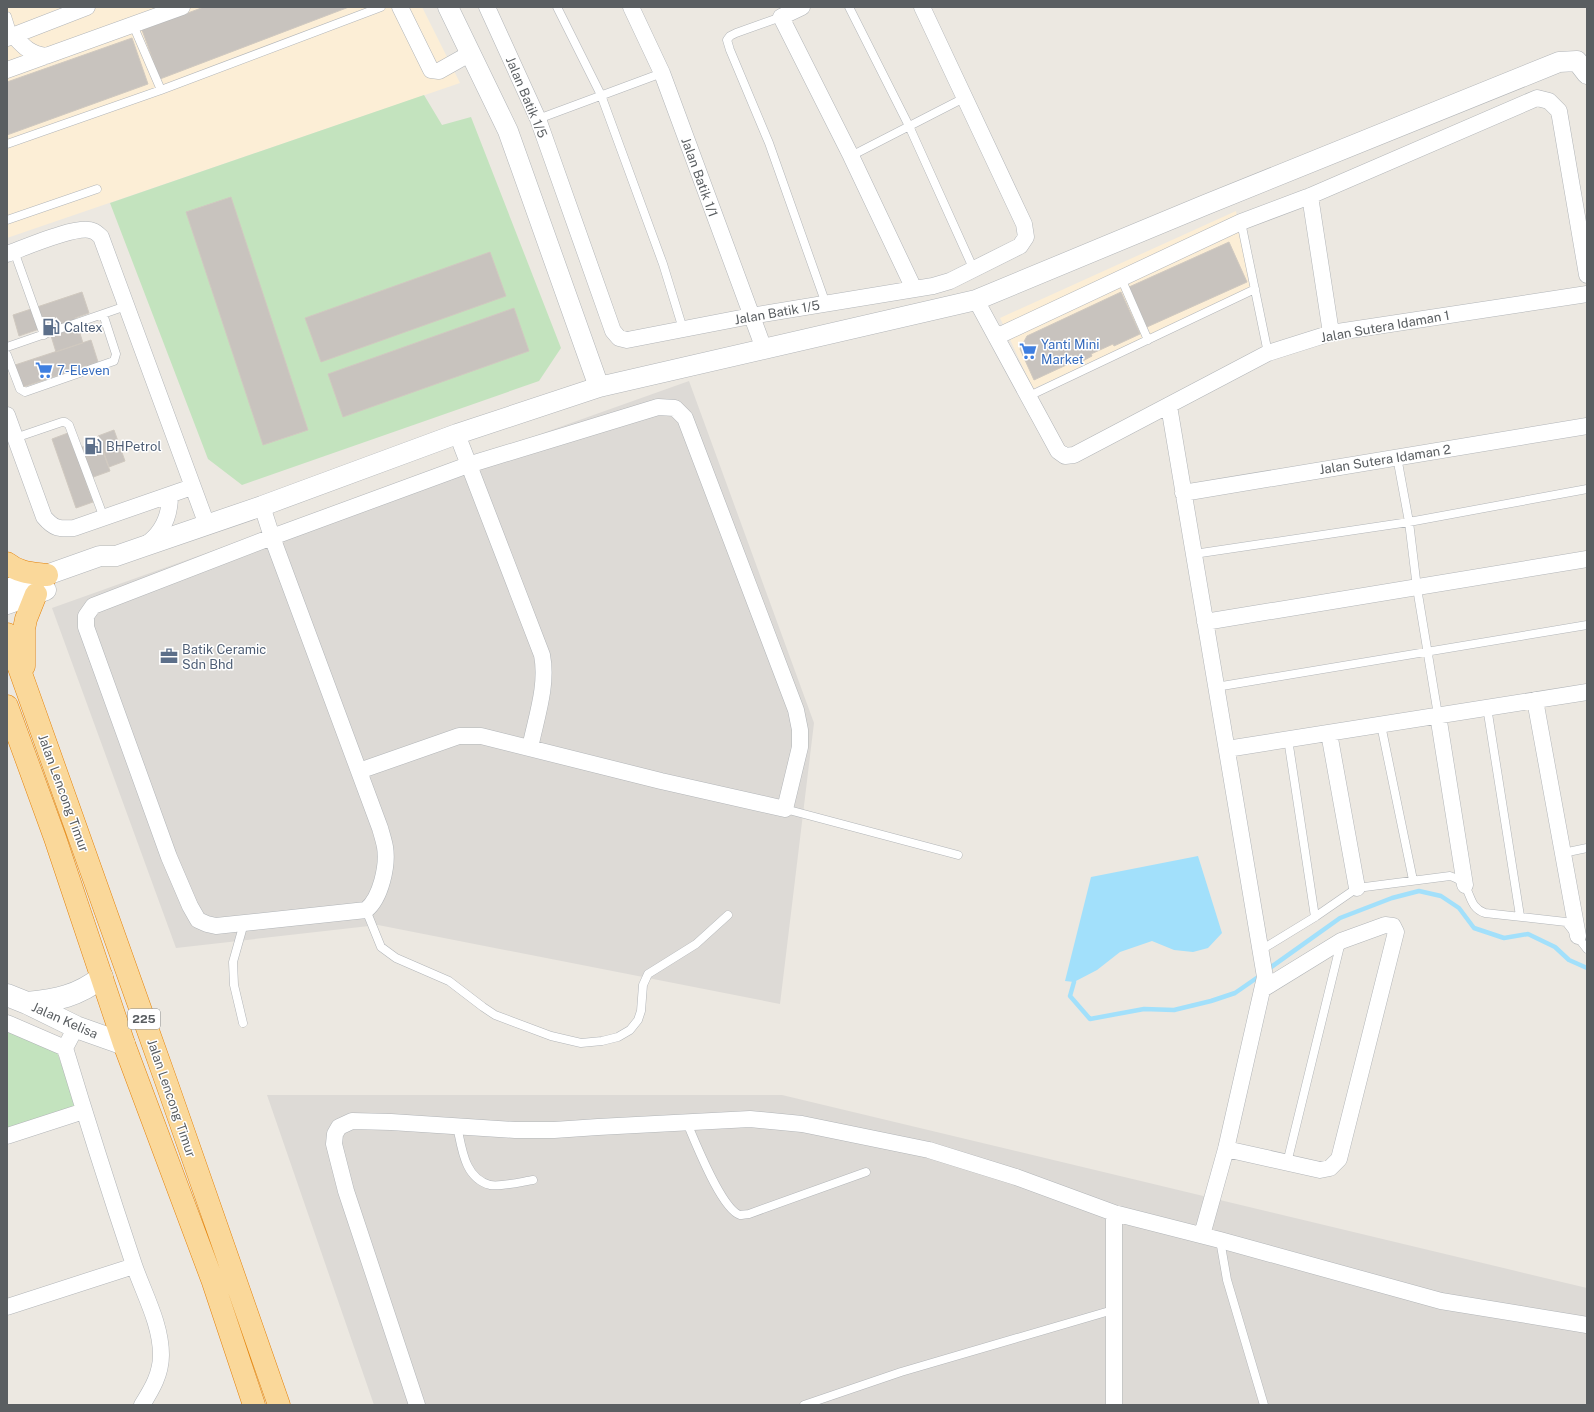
<svg xmlns="http://www.w3.org/2000/svg" width="1594" height="1412" font-family="'Public Sans',sans-serif">
<style>
.commercial{fill:#fceed6}
.industrial{fill:#dddad6}
.green{fill:#c3e3be}
.water{fill:#a2e0fb}
.lines{fill:none;stroke-linecap:round;stroke-linejoin:round}
.stream{stroke:#a2e0fb;stroke-width:4.5}
.building{fill:#c8c3be;stroke:#d0c9c0}
.service-casing{stroke:#b2b5b8;stroke-width:9}
.minor-casing{stroke:#b2b5b8;stroke-width:17}
.tertiary-casing{stroke:#b2b5b8;stroke-width:21}
.secondary-casing{stroke:#b1b5b8;stroke-width:23}
.trunk-casing{stroke:#e48209;stroke-width:23}
.service{stroke:#fff;stroke-width:8}
.minor{stroke:#fff;stroke-width:16}
.tertiary{stroke:#fff;stroke-width:20}
.secondary{stroke:#fff;stroke-width:22}
.trunk{stroke:#fad89a;stroke-width:22}
.labels{text-anchor:middle;stroke-width:3;stroke-linejoin:round;paint-order:stroke}
.shield{fill:#fff;stroke:#8c8e90;stroke-width:1}
.shield-label{font-size:12px;font-weight:bold;fill:#5a5e61}
.street-label{font-size:13px;fill:#5a5e61;stroke:#fff}
.service-label{font-size:13px;fill:#4e5e75;stroke:#fff;text-anchor:start}
.shop-label{font-size:13px;fill:#366cbe;stroke:#fff;text-anchor:start}
</style>
<rect width="100%" height="100%" fill="#ece8e1"/>
<!-- commercial -->
<path class="commercial" d="M7 7H422L460 83 7 238Z
M1236 211 1251 288 1033 389 1000 318Z"/>
<!-- industrial -->
<path class="industrial" d="M689 381 814 723 780 1004 378 925 176 948 52 608Z
M267 1095H782L1587 1288V1405H374Z"/>
<!-- green -->
<path class="green" d="M424 95 442 125 471 117 561 348 539 381 242 485 208 459 110 203Z
M7 1027 55 1047 77 1106 7 1128Z"/>
<!-- water -->
<path class="water" d="M1198 856 1222 933 1208 948 1193 952 1174 950 1152 941 1120 952 1097 970 1074 982 1065 981 1091 877Z"/>
<g class="lines">
<!-- stream -->
<path class="stream" d="M1267 970 1340 918 1392 898 1419 891 1441 896 1459 908 1474 928 1504 938 1528 934 1555 947 1569 960 1587 968
M1074 982 1070 996 1090 1019 1144 1009 1174 1010 1211 1001 1235 993 1261 975"/>
</g>
<!-- building -->
<path class="building" d="M204 7H349L160 79 142 30Z
M132 38 148 84 7 135V82Z
M231 197 308 430 263 445 186 212Z
M1229 242 1247 282 1147 327 1129 287Z
M490 252 506 296 321 362 305 318Z
M82 292 89 313 75 318 83 343 56 352 48 326 19 336 13 315Z
M1121 292 1140 334 1114 346 1113 344 1091 354 1092 356 1079 363 1077 360 1034 380 1020 349 1027 336Z
M514 308 529 351 343 417 328 374Z
M91 340 98 362 23 387 15 365Z
M114 430 125 461 109 467 98 436Z
M68 433 74 450 99 441 110 471 85 480 93 502 76 508 52 439Z"/>
<g class="lines">
<!-- service casing -->
<g class="service-casing">
<path id="service" d="M557 7 601 95 663 264 683 329
M849 7 909 126 974 270
M7 16 13 35
M781 17 736 33 730 36 727 40 730 50 769 143 826 304
M133 25 161 90
M538 119 662 73
M7 144 161 90 381 7
M851 156 964 98
M7 220 97 189
M1241 222 1268 353
M14 251 44 335
M1121 278 1148 340
M7 347 126 306
M7 355 20 389 25 392 114 361 116 354 103 314
M1027 397 1255 289
M15 438 62 422H65L69 425 104 518
M1397 457 1409 522 1417 588 1438 715
M1194 554 1409 522 1587 489
M1216 687 1587 625
M1487 707 1520 916
M1381 725 1413 880
M1288 739 1315 917
M785 809 958 855
M1563 853 1587 848
M366 910 381 947 396 958 449 981 483 1007 495 1015 551 1036 581 1043 602 1041 618 1037 630 1030 638 1020 641 1011 643 985 648 974 696 944 728 915
M1261 950 1315 917 1357 888 1450 876C1475 883 1464 906 1485 913L1566 922 1587 949
M243 1023 234 985 233 962 244 923
M687 1123C695 1141 721 1209 740 1215 742 1215 747 1214 749 1214L866 1172
M457 1126C462 1148 464 1178 490 1185 501 1187 521 1182 533 1180
M1287 1163 1341 942
M1220 1240 1227 1280 1264 1405
M804 1405 901 1372 1113 1310"/>
</g>
<!-- minor casing -->
<g class="minor-casing">
<path id="minor" d="M400 7 431 70 439 71 471 53
M487 7 538 119 613 331 619 338 627 340 751 316 933 286 950 281 1020 246 1026 237 1024 224 922 7
M631 7 662 73 764 349
M802 7 781 17 851 156 914 289
M13 35C24 47 30 54 46 56
M7 38 87 7
M7 70 182 7
M1310 196 1331 333
M7 254C24 248 78 224 93 231 96 232 99 235 101 237L207 525
M976 300 1058 451 1065 456 1074 455 1268 353 1331 333 1587 294
M996 337 1241 222 1310 196 1537 98 1549 101 1559 111 1587 275
M1169 406 1265 977 1226 1149 1202 1235
M7 415 44 517C54 529 59 529 74 528L192 487
M457 434 542 655C548 685 536 718 530 748
M1183 493 1587 426
M262 506 272 537 380 828C382 835 384 841 385 847 388 865 381 898 366 910L216 926 207 924 198 920 190 906 169 857 86 627V616L93 606 272 537 468 465 658 407 675 408 685 418 796 710 800 730V747L785 809 661 781 481 736H459L359 771
M145 545C163 533 170 516 170 495
M1205 622 1587 559
M1535 700 1578 936
M1438 715 1465 885
M1329 733 1357 888
M1227 749 1587 692
M7 1023 65 1048
M76 1027 65 1048C87 1121 110 1193 134 1265 144 1294 161 1324 161 1355 161 1374 152 1389 142 1405
M7 1136 84 1111
M1226 1149 1320 1170 1330 1168 1339 1159 1396 932 1393 926 1385 925 1341 941 1263 989
M1114 1213V1405
M7 1307 134 1266
M417 1405 346 1191 334 1144 335 1134 339 1127 352 1121 391 1122 515 1130H554L598 1127 750 1119 802 1124 929 1150 1016 1177 1114 1213 1220 1240 1441 1301 1587 1325"/>
</g>
<!-- tertiary casing -->
<g class="tertiary-casing">
<path id="tertiary" d="M448 7 508 131 599 387
M7 589 100 556H116L142 547 262 506 457 434 599 387 976 300 1205 205 1559 62 1577 61 1587 74
M7 604 46 590"/>
</g>
<!-- secondary casing -->
<g class="secondary-casing">
<path id="secondary" d="M7 995 27 1003 76 1027 124 1044
M27 1003C57 1000 78 996 102 977"/>
</g>
<!-- trunk casing -->
<g class="trunk-casing">
<path id="trunk" d="M7 563C19 573 32 573 47 575
M7 634 167 1084 279 1405
M24 666V629L26 619 36 594
M7 706 55 838 124 1044 213 1282 254 1405"/>
</g>
<!-- service -->
<use href="#service" class="service"/>
<!-- minor -->
<use href="#minor" class="minor"/>
<!-- tertiary -->
<use href="#tertiary" class="tertiary"/>
<!-- secondary -->
<use href="#secondary" class="secondary"/>
<!-- trunk -->
<use href="#trunk" class="trunk"/>
</g>
<!-- icons -->
<defs>
<g id="fuel-bare" transform="scale(1.38)"><path d="M-5.5-6h7V0h2V4h1.3V-2.5L3-4.5l.8-.8L6-3V5H2.5V1h-1V6h-7ZM-4.2-4.7v3.2H.2V-4.7Z" fill="#5c6f8a" stroke="#fff" stroke-width="2.5" paint-order="stroke"/></g>
<g id="supermarket-bare" transform="scale(1.38)"><path d="M-6-5.5h2.5l.6 2H6L4.5 2H-2.5L-4.4-4H-6ZM-1.5 3.2a1.3 1.3 0 1 0 .1 0ZM3 3.2a1.3 1.3 0 1 0 .1 0Z" fill="#3f7fe0" stroke="#fff" stroke-width="2.5" paint-order="stroke"/></g>
<g id="office-bare" transform="scale(1.38)"><path d="M-6-3h4V-5.5h4V-3h4V5H-6ZM-1-4.5V-3h2v-1.5ZM-6 0V1H6V0Z" fill="#5c6f8a" stroke="#fff" stroke-width="2.5" paint-order="stroke"/></g>
</defs>
<g fill-rule="evenodd">
<use href="#fuel-bare" x="51" y="327"/>
<use href="#supermarket-bare" x="1028" y="351"/>
<use href="#supermarket-bare" x="44" y="370"/>
<use href="#fuel-bare" x="93" y="446"/>
<use href="#office-bare" x="169" y="656"/>
</g>
<g class="labels">
<!-- shield labels -->
<rect class="shield" x="128" y="1009" width="32" height="20" rx="3"/>
<g class="shield-label">
<text x="144" y="1023">225</text>
</g>
<!-- street labels -->
<g class="street-label">
<text transform="translate(527 97) rotate(67)" y="5">Jalan Batik 1/5</text>
<text transform="translate(700 177) rotate(70)" y="5">Jalan Batik 1/1</text>
<text transform="translate(777 312) rotate(-10)" y="5">Jalan Batik 1/5</text>
<text transform="translate(1385 326) rotate(-10)" y="5">Jalan Sutera Idaman 1</text>
<text transform="translate(1385 459) rotate(-9)" y="5">Jalan Sutera Idaman 2</text>
<text transform="translate(64 793) rotate(70)" y="5">Jalan Lencong Timur</text>
<text transform="translate(65 1020) rotate(24)" y="5">Jalan Kelisa</text>
<text transform="translate(172 1098) rotate(71)" y="5">Jalan Lencong Timur</text>
</g>
<!-- service labels -->
<g class="service-label">
<text x="64" y="332">Caltex</text>
<text x="106" y="451">BHPetrol</text>
<text x="182" y="654">Batik Ceramic<tspan x="182" dy="15">Sdn Bhd</tspan></text>
</g>
<!-- shop labels -->
<g class="shop-label">
<text x="1041" y="349">Yanti Mini<tspan x="1041" dy="15">Market</tspan></text>
<text x="57" y="375">7-Eleven</text>
</g>
</g>
<!-- border -->
<rect width="1594" height="1412" fill="none" stroke="#5a5e61" stroke-width="16"/>
</svg>
